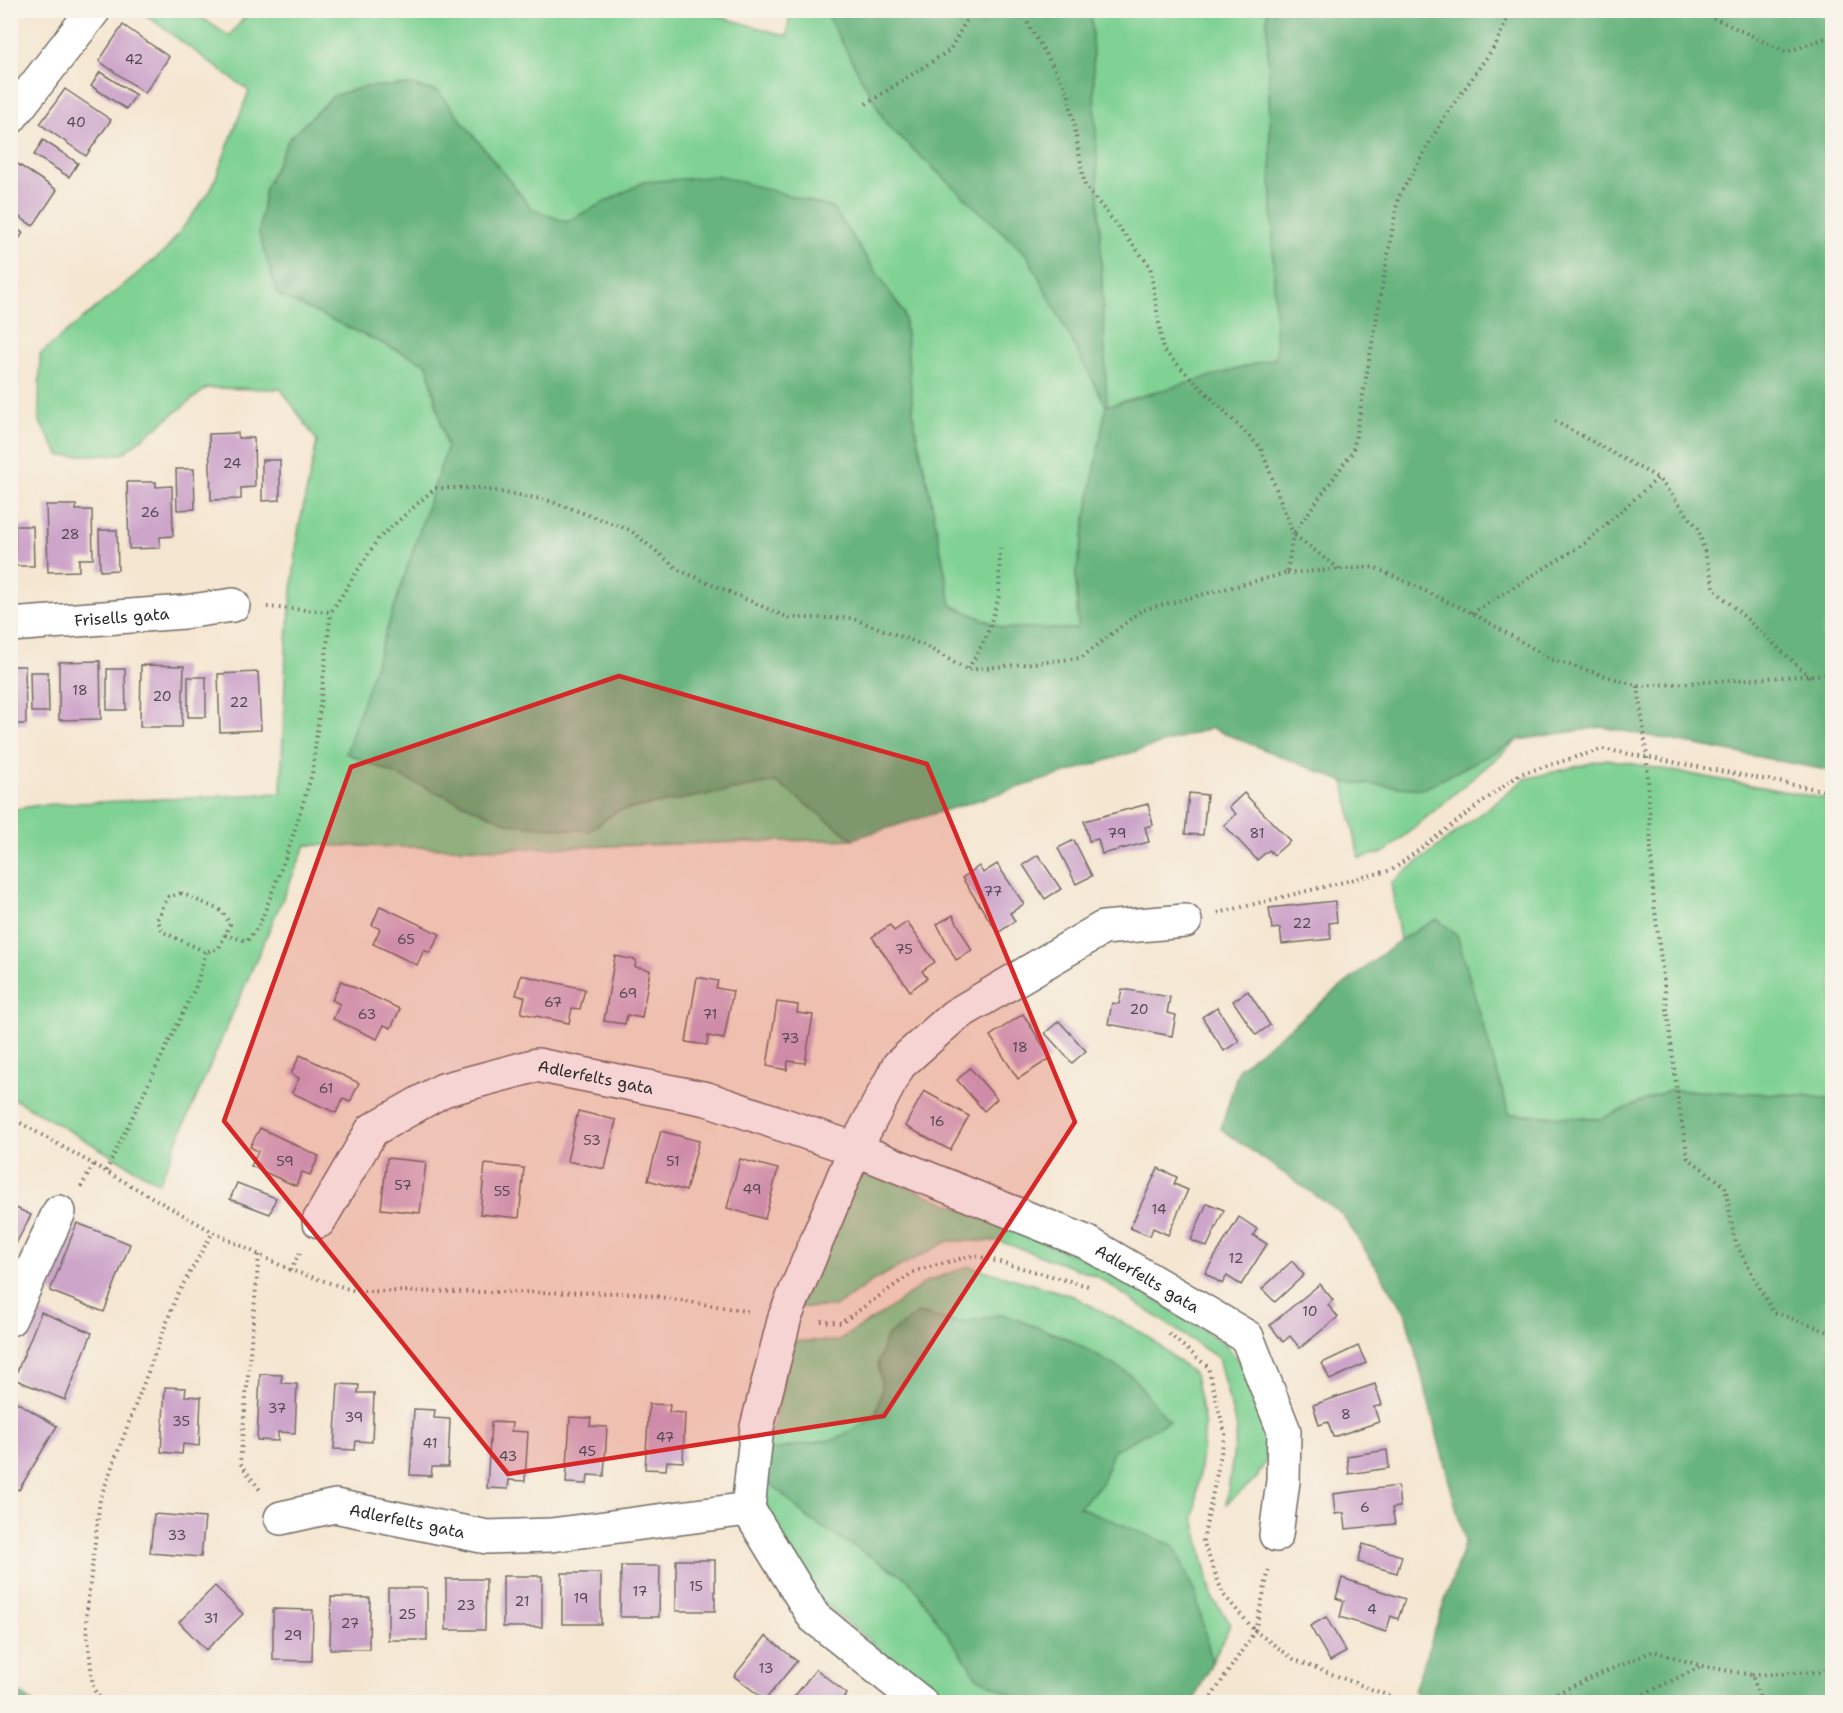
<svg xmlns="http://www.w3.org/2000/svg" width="1843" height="1713" viewBox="0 0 1843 1713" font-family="'Shantell Sans',sans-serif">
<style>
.green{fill:#80d294;stroke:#567e60;stroke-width:1.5}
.forest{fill:#68b47e;stroke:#4a7054;stroke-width:1.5}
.building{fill:#cda5ca}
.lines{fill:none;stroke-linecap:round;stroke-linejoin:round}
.minor-casing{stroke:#726c65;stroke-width:36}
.path{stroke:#726c65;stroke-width:4;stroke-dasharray:1.5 4.5;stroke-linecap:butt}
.minor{stroke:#fff;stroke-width:33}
.marked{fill:#d62828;fill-opacity:0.2;stroke:#d62828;stroke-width:4.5;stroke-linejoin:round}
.labels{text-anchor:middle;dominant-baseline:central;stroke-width:6;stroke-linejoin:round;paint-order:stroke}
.number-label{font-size:14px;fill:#544a53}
.street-label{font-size:16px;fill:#2b2b2b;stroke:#f7f3e8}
</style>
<rect width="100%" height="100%" fill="#f7f3e8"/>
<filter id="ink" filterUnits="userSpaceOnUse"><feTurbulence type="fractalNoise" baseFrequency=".0167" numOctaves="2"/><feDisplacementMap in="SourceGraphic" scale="12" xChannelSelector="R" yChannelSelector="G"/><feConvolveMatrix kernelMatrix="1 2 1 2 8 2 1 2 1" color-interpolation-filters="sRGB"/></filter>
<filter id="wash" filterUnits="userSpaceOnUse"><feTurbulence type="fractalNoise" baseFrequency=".008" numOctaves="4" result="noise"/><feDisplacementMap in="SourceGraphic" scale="24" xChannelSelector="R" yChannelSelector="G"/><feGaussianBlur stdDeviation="1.35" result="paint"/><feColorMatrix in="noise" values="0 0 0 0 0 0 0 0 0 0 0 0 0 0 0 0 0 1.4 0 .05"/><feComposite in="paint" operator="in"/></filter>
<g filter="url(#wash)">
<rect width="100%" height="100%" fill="#f5e6d1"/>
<!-- green -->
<g class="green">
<polygon points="697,10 787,36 790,11 825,11 887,125 1027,255 1106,404 1091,11 1267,11 1276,358 1106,406 1076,575 1078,629 1003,628 951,605 932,504 914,422 904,313 644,182 566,222 532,210 439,92 409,85 364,87 278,295 427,364 447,448 346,753 589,831 617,811 776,782 853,839 503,849 306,845 159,1183 11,1097 11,810 39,805 281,793 286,649 298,532 317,441 281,389 207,388 122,454 60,456 39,421 40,354 166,250 211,190 249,91 140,11 192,11 229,36 250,11"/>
<polygon points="1518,740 1385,852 1359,858 1344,782 1423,789"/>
<polygon points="1607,759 1832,800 1832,1100 1804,1095 1669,1090 1601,1119 1509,1114 1457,935 1437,919 1400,940 1391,883 1525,779"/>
<polygon points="871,1172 1106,1268 1227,1345 1251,1378 1267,1423 1267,1459 1256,1479 1226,1504 1237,1430 1218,1358 1096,1276 999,1241 948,1241 874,1280 835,1307 799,1307 855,1180"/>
<polygon points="969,1266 1073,1296 1146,1335 1195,1375 1205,1426 1194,1518 1213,1600 1231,1623 1212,1662 1196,1596 1112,1522 1079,1507 1101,1484 1113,1450 1169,1421 1068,1339 1002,1314 960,1323 918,1313 878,1362 883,1388 876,1417 836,1439 767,1451 792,1341 837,1341 885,1312 926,1282"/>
<polygon points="762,1475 809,1519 909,1580 978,1678 1026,1702 944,1702 822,1602 761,1503"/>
</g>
<!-- forest -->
<g class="forest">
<polygon points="825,11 1091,11 1107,406 1276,358 1267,11 1832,11 1832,771 1602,727 1518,740 1423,789 1344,782 1211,728 853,839 776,782 617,811 589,831 510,824 346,753 447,448 427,364 278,295 259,234 265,189 288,140 333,96 364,87 409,85 439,92 532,209 566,222 644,182 720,176 833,208 904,313 914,422 932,504 951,605 1003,628 1078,629 1076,575 1106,406 1027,255 887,125"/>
<polygon points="1437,919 1457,935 1509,1114 1601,1119 1669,1090 1804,1095 1832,1100 1832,1702 1430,1702 1414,1691 1465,1542 1405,1312 1342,1214 1221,1129 1239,1068 1400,940"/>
<polygon points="918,1313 960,1323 1002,1314 1068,1339 1131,1375 1169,1421 1114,1450 1101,1484 1079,1507 1175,1546 1196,1596 1212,1662 1193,1702 1026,1702 978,1678 909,1580 809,1519 762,1475 767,1451 836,1439 875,1417 882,1388 878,1362 886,1337"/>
<polygon points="11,1686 32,1702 11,1702"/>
</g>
<g id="blocks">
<!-- building -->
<g class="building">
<polygon points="123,25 169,57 145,93 99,61"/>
<polygon points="100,72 136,95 126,109 91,86"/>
<polygon points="65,89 111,120 86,156 40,124"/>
<polygon points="43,140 78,163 69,177 34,155"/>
<polygon points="10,159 57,190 33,226 10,211"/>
<polygon points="10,225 23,233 13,248 10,246"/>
<polygon points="238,433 238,438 254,438 255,487 241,488 241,499 211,500 209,434"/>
<polygon points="262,460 280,460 280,500 262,501"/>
<polygon points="176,469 194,469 195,509 177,510"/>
<polygon points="127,482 156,482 156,487 172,486 173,536 160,537 160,548 129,549"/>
<polygon points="46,505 76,505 76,510 92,510 93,559 79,559 79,571 48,572"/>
<polygon points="15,526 33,526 34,566 15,566"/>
<polygon points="99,530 117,530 118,570 100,571"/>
<polygon points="100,661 101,719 59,720 59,662"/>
<polygon points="141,665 184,666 182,727 140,727"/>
<polygon points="10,666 25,666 26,724 10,724"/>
<polygon points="107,669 125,669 126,710 107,710"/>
<polygon points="30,672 48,672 49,712 31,712"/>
<polygon points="258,672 261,730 220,732 218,674"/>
<rect x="188" y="677" width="18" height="40"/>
<polygon points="1189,793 1207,795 1203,835 1185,834"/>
<polygon points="1244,793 1290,841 1274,855 1269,850 1257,860 1224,825 1236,814 1229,807"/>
<polygon points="1148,804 1153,825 1145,827 1149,842 1102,854 1098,839 1089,841 1084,821"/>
<polygon points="1074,840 1092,876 1076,884 1058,848"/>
<polygon points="1038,855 1061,889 1045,899 1023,865"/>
<polygon points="997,864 1024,904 1010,913 1015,921 998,933 962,878 979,866 983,873"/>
<polygon points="1335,901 1337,922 1329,923 1331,939 1282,944 1280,928 1272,929 1269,908"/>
<polygon points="380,906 440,934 430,953 424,950 417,965 373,944 380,929 372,925"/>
<polygon points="953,915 972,951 956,960 937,924"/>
<polygon points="907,922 935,962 922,971 927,978 910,991 872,937 890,925 894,931"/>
<polygon points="615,956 636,960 635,967 650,970 642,1018 627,1015 625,1024 604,1021"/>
<polygon points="521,975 585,989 580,1009 572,1008 569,1023 521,1013 525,997 516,995"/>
<polygon points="697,977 718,981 716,988 733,991 724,1039 708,1036 707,1045 686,1042"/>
<polygon points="341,981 400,1009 391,1028 384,1025 377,1039 333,1019 340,1004 332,1000"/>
<polygon points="1122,989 1170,997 1167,1013 1176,1015 1172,1036 1108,1024 1112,1003 1119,1004"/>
<polygon points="1248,991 1270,1025 1256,1035 1233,1001"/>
<polygon points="777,1002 798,1005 797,1013 813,1015 805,1063 788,1061 787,1070 767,1066"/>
<polygon points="1217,1007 1239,1041 1224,1051 1202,1017"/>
<polygon points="1023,1014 1051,1058 1018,1079 990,1036"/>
<polygon points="1059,1021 1086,1051 1072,1063 1045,1033"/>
<polygon points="300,1055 359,1083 350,1102 343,1099 336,1113 292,1093 299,1078 291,1074"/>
<polygon points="970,1068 997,1099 984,1111 957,1080"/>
<polygon points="924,1091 969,1116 950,1150 905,1126"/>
<polygon points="578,1111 616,1120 605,1169 567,1161"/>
<polygon points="260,1128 319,1156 310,1175 302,1172 296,1186 251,1166 258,1151 250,1147"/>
<polygon points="661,1131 699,1141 686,1191 648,1180"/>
<polygon points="387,1158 426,1162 420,1213 381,1209"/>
<polygon points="740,1159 778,1169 765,1219 727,1208"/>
<polygon points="485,1164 524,1168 519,1218 480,1214"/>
<polygon points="1158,1168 1177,1177 1174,1184 1188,1190 1168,1235 1153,1228 1150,1236 1130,1228"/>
<polygon points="237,1183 276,1198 270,1214 230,1199"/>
<polygon points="1207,1203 1224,1210 1207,1247 1191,1240"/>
<polygon points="10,1205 31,1215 10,1255"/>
<polygon points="1239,1217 1257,1229 1253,1235 1267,1244 1241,1285 1227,1276 1222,1284 1205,1273"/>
<polygon points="77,1223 130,1244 104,1312 50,1291"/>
<polygon points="1292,1261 1304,1275 1275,1302 1262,1289"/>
<polygon points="1320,1284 1333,1300 1328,1305 1338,1317 1300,1348 1290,1336 1283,1342 1270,1325"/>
<polygon points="41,1312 92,1333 65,1400 14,1379"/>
<polygon points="1358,1346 1366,1363 1330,1380 1322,1363"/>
<polygon points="260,1374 282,1375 281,1383 297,1384 295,1433 278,1432 278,1441 257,1440"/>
<polygon points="338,1384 359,1385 358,1393 374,1393 372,1442 356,1441 355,1450 334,1449"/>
<polygon points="1375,1384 1382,1405 1374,1407 1379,1422 1333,1437 1328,1422 1319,1425 1313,1405"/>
<polygon points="165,1387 186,1388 185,1396 201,1397 199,1446 183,1444 182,1454 161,1452"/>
<polygon points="10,1398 57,1426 19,1490 10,1485"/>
<polygon points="649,1404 670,1405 669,1412 685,1413 683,1462 667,1461 666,1470 645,1469"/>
<polygon points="414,1409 435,1410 434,1418 450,1419 448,1467 432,1467 431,1476 410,1475"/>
<polygon points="570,1417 591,1418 590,1426 607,1427 604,1476 588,1475 587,1484 566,1483"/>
<polygon points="491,1422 512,1423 511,1431 528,1432 525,1481 509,1480 508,1489 487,1488"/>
<polygon points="1387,1450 1389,1468 1349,1474 1347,1456"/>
<polygon points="1398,1486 1400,1507 1392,1508 1395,1524 1346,1529 1344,1513 1335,1514 1333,1494"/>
<polygon points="154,1514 205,1518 201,1557 150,1553"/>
<polygon points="1363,1544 1402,1556 1397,1573 1358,1562"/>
<rect x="676" y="1560" width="39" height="51"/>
<polygon points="621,1566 660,1566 659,1617 620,1617"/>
<rect x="562" y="1573" width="39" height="51"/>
<rect x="503" y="1576" width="39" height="51"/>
<polygon points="1342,1578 1405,1599 1398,1619 1391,1616 1386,1632 1340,1617 1344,1601 1336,1598"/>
<polygon points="446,1579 486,1579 485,1630 446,1630"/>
<polygon points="215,1586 243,1614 206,1650 179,1622"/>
<rect x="388" y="1588" width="39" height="52"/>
<polygon points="331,1597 370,1598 369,1649 330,1649"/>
<polygon points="273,1609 313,1610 312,1661 273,1660"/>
<polygon points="1326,1617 1346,1652 1330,1661 1310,1626"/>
<polygon points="766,1636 797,1661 765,1700 734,1676"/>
<polygon points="816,1669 847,1694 840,1702 790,1702"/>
</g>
</g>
</g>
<g filter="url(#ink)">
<use href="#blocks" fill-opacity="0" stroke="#726c65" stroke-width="1.5"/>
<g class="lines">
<!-- minor casing -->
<g class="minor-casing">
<g id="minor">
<polyline points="10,118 94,10"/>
<path id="s1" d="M10 625 184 612 233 605"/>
<path id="s2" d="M319 1221 372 1130 443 1090 537 1065 707 1099 855 1149 1086 1242 1247 1337 1284 1431 1283 1481 1276 1535"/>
<polyline points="10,1319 59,1212"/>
<path id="s3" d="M281 1518 335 1506 487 1537 551 1535 748 1509"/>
<polyline points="920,1702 814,1617 748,1509 757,1427 785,1317 855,1149 899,1065 954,1016 1103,928 1185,921"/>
</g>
</g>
<!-- path -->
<g class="path">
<polyline points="1697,10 1786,52 1832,36"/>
<polyline points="866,104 950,50 972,10"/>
<polyline points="1555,421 1658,478"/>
<polyline points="1339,569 1293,534 1353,451 1398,198 1442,121 1496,44 1511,10"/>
<polyline points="1287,573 1374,567 1472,613 1553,660 1638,686 1832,674"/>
<polyline points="267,607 331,612 378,539 435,488 478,488 547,500 630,530 679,570 789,618 851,618 924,645 967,670 1081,658 1142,610 1287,573 1293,534 1261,448 1163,350 1150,266 1085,186 1068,92 1020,10"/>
<polyline points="1472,613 1585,543 1658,478 1698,528 1715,590 1810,677"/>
<polyline points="968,669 986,638 999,596 1000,545"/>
<polyline points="1638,686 1647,757 1653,894 1678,1100 1688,1158 1725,1186 1735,1242 1773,1312 1832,1333"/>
<polygon points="181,893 222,911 230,924 219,948 206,952 163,932 157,919 168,897"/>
<polyline points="1218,913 1392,870 1520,774 1603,749 1832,792"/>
<polyline points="225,935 247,941 260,924 289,848 312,774 331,612"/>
<polyline points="10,1117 213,1232 290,1270 355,1291 636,1293 751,1312"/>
<polyline points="106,1171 196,986 206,952"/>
<polyline points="81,1187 94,1164"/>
<polyline points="259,1255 240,1463 260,1490"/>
<polyline points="290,1270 302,1250"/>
<polyline points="821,1321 841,1323 915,1271 974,1255 1088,1286"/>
<polyline points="1169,1334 1208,1367 1225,1434 1203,1541 1223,1594 1255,1631 1269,1569"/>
<polyline points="1752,1675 1818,1672 1832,1669"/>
<polyline points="1557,1693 1598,1702"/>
<polyline points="102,1702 93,1688 86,1617 100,1499 177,1295 213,1232"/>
<polyline points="1208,1702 1255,1631 1295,1660 1405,1702"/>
<polyline points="1549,1702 1557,1693 1653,1651 1702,1666 1752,1675 1761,1702"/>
<polyline points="1628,1702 1702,1666"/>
</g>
<!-- minor -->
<use href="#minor" class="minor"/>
</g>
</g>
<!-- marked area -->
<path class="marked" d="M619 676 927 764 1075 1122 884 1416 508 1474 224 1121 351 767Z"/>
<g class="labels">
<!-- number labels -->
<g class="number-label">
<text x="134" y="59">42</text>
<text x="76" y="122">40</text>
<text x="232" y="463">24</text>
<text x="150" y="512">26</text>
<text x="70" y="534">28</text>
<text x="80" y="690">18</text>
<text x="162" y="696">20</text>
<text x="239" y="702">22</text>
<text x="1117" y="833">79</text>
<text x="1257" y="833">81</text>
<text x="993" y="891">77</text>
<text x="1302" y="923">22</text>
<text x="406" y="939">65</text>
<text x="904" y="949">75</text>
<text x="628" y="993">69</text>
<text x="553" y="1002">67</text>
<text x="1139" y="1009">20</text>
<text x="367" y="1014">63</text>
<text x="710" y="1014">71</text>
<text x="790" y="1038">73</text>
<text x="1020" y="1047">18</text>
<text x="326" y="1088">61</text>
<text x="937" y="1121">16</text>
<text x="592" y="1140">53</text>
<text x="285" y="1161">59</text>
<text x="673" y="1161">51</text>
<text x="403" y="1185">57</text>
<text x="752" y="1189">49</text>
<text x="502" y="1191">55</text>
<text x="1159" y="1209">14</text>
<text x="1236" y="1258">12</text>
<text x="1310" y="1311">10</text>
<text x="277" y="1408">37</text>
<text x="1346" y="1414">8</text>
<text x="354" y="1417">39</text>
<text x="181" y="1421">35</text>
<text x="665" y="1437">47</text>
<text x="430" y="1443">41</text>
<text x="587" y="1451">45</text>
<text x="508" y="1456">43</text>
<text x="1365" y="1507">6</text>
<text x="177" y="1535">33</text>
<text x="696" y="1586">15</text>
<text x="640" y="1591">17</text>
<text x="581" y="1598">19</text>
<text x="522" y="1601">21</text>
<text x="466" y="1605">23</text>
<text x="1372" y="1609">4</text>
<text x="407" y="1614">25</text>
<text x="211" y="1618">31</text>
<text x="350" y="1623">27</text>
<text x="293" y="1635">29</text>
<text x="766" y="1668">13</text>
</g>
<!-- street labels -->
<g class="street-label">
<text stroke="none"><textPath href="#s1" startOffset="112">Frisells gata</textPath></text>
<text stroke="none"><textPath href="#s2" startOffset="344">Adlerfelts gata</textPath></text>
<text stroke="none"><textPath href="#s2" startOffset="934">Adlerfelts gata</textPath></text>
<text stroke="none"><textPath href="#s3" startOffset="129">Adlerfelts gata</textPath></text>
</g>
</g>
<!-- margin -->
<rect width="1843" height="1713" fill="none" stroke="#f7f3e8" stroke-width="36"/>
</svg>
